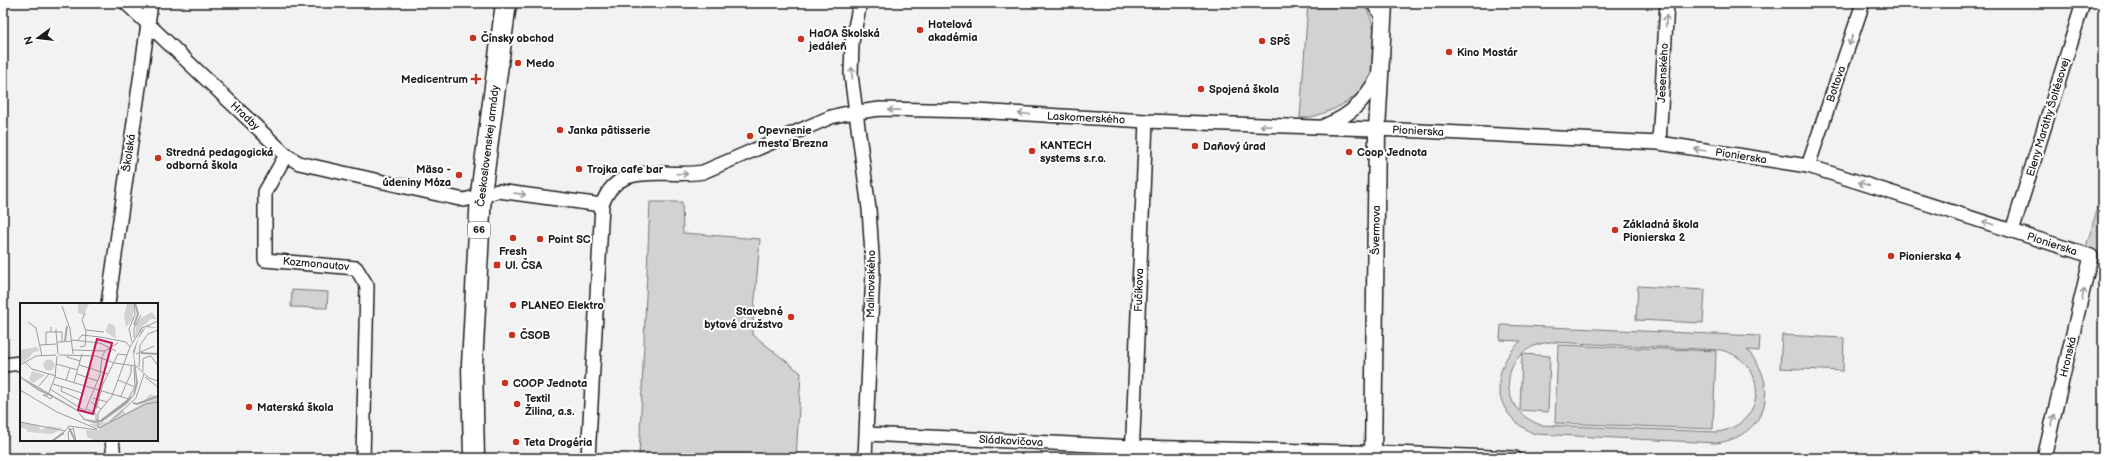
<svg xmlns="http://www.w3.org/2000/svg" width="2106" height="461" viewBox="0 0 2106 461" font-family="'Balsamiq Sans',sans-serif">
<style>
.green{fill:#d2d2d2;stroke:#777;fill-rule:evenodd}
.lines{fill:none;stroke-linecap:round;stroke-linejoin:round}
.minor-casing{stroke:#1c1c1c;stroke-width:16}
.tertiary-casing{stroke:#1c1c1c;stroke-width:19}
.primary-casing{stroke:#1c1c1c;stroke-width:23}
.minor{stroke:#fff;stroke-width:13}
.tertiary{stroke:#fff;stroke-width:16}
.primary{stroke:#fff;stroke-width:20}
.oneway{stroke:#999}
.poi-dot{fill:#c8321e;stroke:#fff;stroke-width:1.5}
.labels{text-anchor:middle;dominant-baseline:central;stroke-width:4;stroke-linejoin:round;paint-order:stroke}
.shield{fill:#fff;stroke:#606060;stroke-width:1}
.shield-label{font-size:10px;font-weight:bold;fill:#1c1c1c}
.poi-label{font-size:11px;font-weight:bold;fill:#1c1c1c;stroke:#fff;text-anchor:start}
.street-label{font-size:11px;fill:#1c1c1c;stroke:#fff}
.inset-river{fill:none;stroke:#a8a8a8;stroke-width:2}
.inset-road{fill:none;stroke:#9c9c9c;stroke-width:1}
.view{fill:#c2185b;fill-opacity:0.15;stroke:#c2185b;stroke-width:2}
.inset-edge{fill:none;stroke:#1c1c1c;stroke-width:2}
</style>
<rect width="100%" height="100%" fill="#f2f2f2"/>
<filter id="ink" filterUnits="userSpaceOnUse"><feTurbulence type="fractalNoise" baseFrequency=".025" numOctaves="2"/><feDisplacementMap in="SourceGraphic" scale="8" xChannelSelector="R" yChannelSelector="G"/><feConvolveMatrix kernelMatrix="1 2 1 2 8 2 1 2 1" color-interpolation-filters="sRGB"/></filter>
<g filter="url(#ink)">
<!-- green -->
<g class="green">
<path d="M1308 3H1362C1369 11 1372 21 1374 31 1382 69 1365 97 1329 111 1318 115 1312 118 1300 118Z"/>
<polygon points="2103,190 2103,257 2085,250"/>
<polygon points="650,202 682,202 683,233 760,239 752,334 801,373 796,458 639,458"/>
<polygon points="1638,286 1705,290 1703,323 1636,320"/>
<polygon points="292,290 328,292 327,308 291,307"/>
<path d="M1501 325 1760 336 1759 351 1747 350C1781 385 1767 436 1717 443L1535 434C1493 416 1487 371 1521 341L1500 340ZM1551 342 1721 350C1770 362 1767 424 1718 432L1541 425C1493 409 1500 346 1551 342Z"/>
<polygon points="1782,335 1844,338 1843,371 1780,368"/>
<polygon points="1558,345 1716,351 1713,429 1555,423"/>
<polygon points="1522,354 1550,356 1548,412 1520,410"/>
</g>
<g class="lines">
<!-- minor casing -->
<g class="minor-casing">
<g id="minor">
<polyline points="126,3 286,155 299,163 464,200 498,191 602,205"/>
<polyline points="860,3 852,42 851,75 869,209 873,270 865,458"/>
<polyline points="1373,3 1383,18"/>
<path d="M1326 125C1355 114 1364 99 1380 74"/>
<polyline points="1659,143 1667,3"/>
<polyline points="286,155 265,192 265,260 356,268 367,286 363,458"/>
<polyline points="1808,166 1863,3"/>
<polyline points="2012,231 2083,3"/>
<polyline points="108,304 151,3"/>
<polyline points="3,365 21,363"/>
<polyline points="867,434 1133,447 1394,453 1515,458"/>
<polyline points="112,440 114,458"/>
<path d="M588 458 602 205C618 158 667 179 703 172L831 117 843 114 880 109 976 111 1146 121 1401 130 1659 143 1808 166 2091 256 2044 458"/>
<polyline points="1132,458 1146,121"/>
</g>
</g>
<!-- tertiary casing -->
<g class="tertiary-casing">
<polyline id="tertiary" points="1373,458 1377,130 1384,3"/>
</g>
<!-- primary casing -->
<g class="primary-casing">
<polyline id="primary" points="474,458 472,365 481,194 506,3"/>
</g>
<!-- minor -->
<use href="#minor" class="minor"/>
<!-- tertiary -->
<use href="#tertiary" class="tertiary"/>
<!-- primary -->
<use href="#primary" class="primary"/>
</g>
<!-- one-way arrows -->
<defs><path id="oneway-shaft" d="M-6 0H5M1.5-3L5.5 0L1.5 3" fill="none" stroke-width="1.6" stroke-linecap="round" stroke-linejoin="round"/></defs>
<g class="oneway">
<use href="#oneway-shaft" transform="translate(1666 21) rotate(-87)"/>
<use href="#oneway-shaft" transform="translate(1851 40) rotate(109)"/>
<use href="#oneway-shaft" transform="translate(852 73) rotate(-93)"/>
<use href="#oneway-shaft" transform="translate(894 110) rotate(-179)"/>
<use href="#oneway-shaft" transform="translate(1024 114) rotate(-177)"/>
<use href="#oneway-shaft" transform="translate(1266 126) rotate(-178)"/>
<use href="#oneway-shaft" transform="translate(1700 150) rotate(-171)"/>
<use href="#oneway-shaft" transform="translate(682 174) rotate(2)"/>
<use href="#oneway-shaft" transform="translate(1864 184) rotate(-162)"/>
<use href="#oneway-shaft" transform="translate(520 194) rotate(8)"/>
<use href="#oneway-shaft" transform="translate(1988 223) rotate(-162)"/>
<use href="#oneway-shaft" transform="translate(2083 294) rotate(-77)"/>
<use href="#oneway-shaft" transform="translate(2053 420) rotate(-77)"/>
</g>
</g>
<!-- markers -->
<g class="poi-dot">
<circle cx="920" cy="30" r="4"/>
<circle cx="473" cy="38" r="4"/>
<circle cx="801" cy="39" r="4"/>
<circle cx="1262" cy="41" r="4"/>
<circle cx="1449" cy="52" r="4"/>
<circle cx="518" cy="63" r="4"/>
<path d="M474 73h4v4h4v4h-4v4h-4v-4h-4v-4h4z"/>
<circle cx="1201" cy="89" r="4"/>
<circle cx="560" cy="130" r="4"/>
<circle cx="750" cy="136" r="4"/>
<circle cx="1195" cy="146" r="4"/>
<circle cx="1032" cy="151" r="4"/>
<circle cx="1349" cy="152" r="4"/>
<circle cx="158" cy="158" r="4"/>
<circle cx="579" cy="169" r="4"/>
<circle cx="459" cy="175" r="4"/>
<circle cx="1615" cy="230" r="4"/>
<circle cx="513" cy="238" r="4"/>
<circle cx="540" cy="239" r="4"/>
<circle cx="1891" cy="256" r="4"/>
<rect x="493" y="261" width="8" height="8" rx="2"/>
<circle cx="513" cy="305" r="4"/>
<circle cx="791" cy="317" r="4"/>
<circle cx="512" cy="335" r="4"/>
<circle cx="505" cy="383" r="4"/>
<circle cx="517" cy="404" r="4"/>
<circle cx="249" cy="407" r="4"/>
<circle cx="516" cy="442" r="4"/>
</g>
<g class="labels">
<!-- shield labels -->
<rect class="shield" x="468" y="222" width="22" height="16" rx="3"/>
<g class="shield-label">
<text x="479" y="230">66</text>
</g>
<!-- poi labels -->
<g class="poi-label">
<text x="928" y="24">Hotelová<tspan x="928" dy="13">akadémia</tspan></text>
<text x="809" y="33">HaOA Školská<tspan x="809" dy="13">jedáleň</tspan></text>
<text x="481" y="38">Čínsky obchod</text>
<text x="1270" y="41">SPŠ</text>
<text x="1457" y="52">Kino Mostár</text>
<text x="526" y="63">Medo</text>
<text x="468" y="79" text-anchor="end">Medicentrum</text>
<text x="1209" y="89">Spojená škola</text>
<text x="568" y="130">Janka pâtisserie</text>
<text x="758" y="130">Opevnenie<tspan x="758" dy="13">mesta Brezna</tspan></text>
<text x="1040" y="145">KANTECH<tspan x="1040" dy="13">systems s.r.o.</tspan></text>
<text x="1203" y="146">Daňový úrad</text>
<text x="166" y="152">Stredná pedagogická<tspan x="166" dy="13">odborná škola</tspan></text>
<text x="1357" y="152">Coop Jednota</text>
<text x="451" y="169" text-anchor="end">Mäso -<tspan x="451" dy="13">údeniny Móza</tspan></text>
<text x="587" y="169">Trojka cafe bar</text>
<text x="1623" y="224">Základná škola<tspan x="1623" dy="13">Pionierska 2</tspan></text>
<text x="548" y="239">Point SC</text>
<text x="513" y="251" text-anchor="middle">Fresh</text>
<text x="1899" y="256">Pionierska 4</text>
<text x="505" y="265">Ul. ČSA</text>
<text x="521" y="305">PLANEO Elektro</text>
<text x="783" y="311" text-anchor="end">Stavebné<tspan x="783" dy="13">bytové družstvo</tspan></text>
<text x="520" y="335">ČSOB</text>
<text x="513" y="383">COOP Jednota</text>
<text x="525" y="398">Textil<tspan x="525" dy="13">Žilina, a.s.</tspan></text>
<text x="257" y="407">Materská škola</text>
<text x="524" y="442">Teta Drogéria</text>
</g>
<!-- street labels -->
<g class="street-label">
<text transform="translate(1663 73) rotate(-87)">Jesenského</text>
<text transform="translate(1836 84) rotate(-71)">Bottova</text>
<text transform="translate(245 116) rotate(44)">Hradby</text>
<text transform="translate(2048 117) rotate(-73)">Eleny Maróthy Šoltésovej</text>
<text transform="translate(1086 118) rotate(3)">Laskomerského</text>
<text transform="translate(1418 131) rotate(3)">Pionierska</text>
<text transform="translate(488 146) rotate(-83)">Československej armády</text>
<text transform="translate(129 153) rotate(-82)">Školská</text>
<text transform="translate(1741 156) rotate(9)">Pionierska</text>
<text transform="translate(1376 230) rotate(-89)">Švermova</text>
<text transform="translate(2052 244) rotate(18)">Pionierska</text>
<text transform="translate(316 264) rotate(5)">Kozmonautov</text>
<text transform="translate(871 284) rotate(-89)">Malinovského</text>
<text transform="translate(1139 290) rotate(-88)">Fučíkova</text>
<text transform="translate(2068 357) rotate(-77)">Hronská</text>
<text transform="translate(1011 441) rotate(3)">Sládkovičova</text>
</g>
</g>
<!-- overview -->
<g transform="translate(20 303)">
<rect width="138" height="138" fill="#f2f2f2"/>
<path d="M58 0H72L68 2 64 12 58 10ZM107 0H114L113 16 106 24 104 12ZM132 9 137 16H131L123 23 115 35 116 21 121 15ZM89 20 95 23 96 36 85 28ZM16 44 20 47 12 50 11 53 0 61V47ZM23.5 62a5.5 5.5 0 1 1 11 0a5.5 5.5 0 1 1-11 0ZM12 68 25 72 13 80 9 76ZM130 91 138 94V138H76L67 134 66 127 76 128 80 126 69 121 87 119 102 106 106 110 120 102ZM0 119 18 122 21 127 28 123 43 125 32 131 7 129V126L1 125Z" fill="#d2d2d2"/>
<path d="M128 23 138 25 126 24 118 36 114 52 118 80 115 91 107 101 82 119 74 120 64 117 57 108 13 83 0 73 56 106 65 116 79 118 113 92 116 80 113 48 121 28Z" fill="#a8a8a8"/>
<path class="inset-river" d="M114 22 118 11 115 0M45 38 47 23M121 50 138 51M113 100 117 101 138 93M49 125 55 137M32 138 44 130"/>
<path class="inset-road" d="M42 3 50 26 53 51M8 19 16 25 22 53M31 24V29H36V26M66 27 84 29M114 35V25L121 12M52 37 80 40 96 48M58 37 62 32 80 34 106 39 110 44M37 39 36 29H42V39L52 38M112 39 109 26 115 12 114 0M20 42 37 41M26 42V29H31M60 44 65 43 66 28 62 17 65 10M53 47 85 48M38 51 37 39H42M116 51 134 43M39 52 76 53 94 60 116 63 129 75 138 78M48 52 47 54 60 58M5 59 12 66 36 73M36 61 58 67M0 62 16 53 36 52M59 62 88 71M119 64 120 42 128 31 138 27M123 68V56L127 54 131 53 138 63M57 71 78 78M0 74 18 87 32 93 31 96 23 92H28M35 74 109 96M125 74 138 84M46 77 50 65M98 77 115 84M54 79 62 51M33 81 62 90M19 83 29 71M42 84 41 88 60 97M30 86 65 108 80 72 82 54 85 48 98 40M0 87 37 109 77 126M28 92 35 74 37 53M101 93 111 70V63M73 95 87 99M71 99 81 106M58 104 70 65M67 106 76 111V117L80 118 107 98 115 84 114 64M76 106 83 81 98 51 107 52M91 118 116 95 124 71M0 119 45 128 49 123 77 127M53 125 56 138M78 125V110L92 93 110 44 122 25 138 18M79 125 126 101 138 99M33 137 45 128M49 138 48 129 53 125"/>
<path class="view" d="M77 36 92 40 73 111 58 107Z"/>
<rect width="138" height="138" class="inset-edge"/>
</g>
<!-- margin -->
<rect width="2106" height="461" fill="none" stroke="#fff" stroke-width="16"/>
<rect x="8" y="8" width="2090" height="445" fill="none" stroke="#1c1c1c" stroke-width="1.5" filter="url(#ink)"/>
<!-- north arrow -->
<g transform="translate(38 38) rotate(255)" stroke="#ffffff" stroke-width="3" paint-order="stroke">
<path d="M0-3L7 15L0 10L-7 15Z" fill="#1c1c1c"/>
<text y="-6" font-size="11" font-weight="bold" text-anchor="middle" fill="#1c1c1c">N</text>
</g>
</svg>
